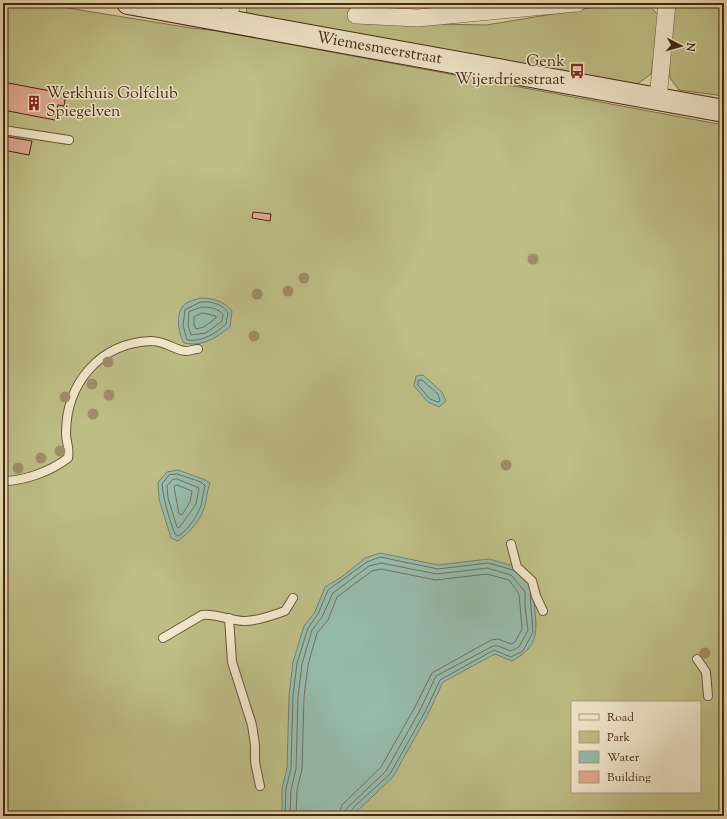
<svg xmlns="http://www.w3.org/2000/svg" width="727" height="819" viewBox="0 0 727 819" font-family="'Sorts Mill Goudy',serif">
<style>
.green{fill:#bebe86;stroke:#80724b;fill-rule:evenodd}
.water{fill:#97bcac;stroke:#75806e}
.lines{fill:none;stroke-linecap:round;stroke-linejoin:round}
.shore{stroke:#6d725e;stroke-width:1}
.building{fill:#e3a992;stroke:#432710}
.service-casing{stroke:#6c5438;stroke-width:10}
.minor-casing{stroke:#6c5438;stroke-width:18}
.secondary-casing{stroke:#432710;stroke-width:24}
.service{stroke:#f1e8cc;stroke-width:8}
.minor{stroke:#f1e8cc;stroke-width:17}
.secondary{stroke:#f1e8cc;stroke-width:22}
.tree{fill:#9f8d69}
.labels{text-anchor:middle;dominant-baseline:central;stroke-width:3;stroke-linejoin:round;paint-order:stroke}
.street-label{font-size:16px;fill:#432710;stroke:#f1e8cc}
.poi-label{font-size:16px;fill:#432710;stroke:#f1e8cc;text-anchor:end}
</style>
<rect width="100%" height="100%" fill="#e9dcb1"/>
<filter id="stains"><feTurbulence type="fractalNoise" baseFrequency=".005" numOctaves="4"/><feColorMatrix values="0 0 0 0 .2 0 0 0 0 .09 0 0 0 0 .02 0 0 0 .5 -.17"/></filter>
<radialGradient id="worn" r=".72"><stop offset=".6" stop-color="#630" stop-opacity="0"/><stop offset="1" stop-color="#630" stop-opacity=".3"/></radialGradient>
<!-- green -->
<g class="green">
<path d="M3 3H37L191 28 218 31 724 125V816H3ZM572 702H700V792H572Z"/>
<polygon points="246,3 369,3 364,10 387,23 486,25 620,3 647,3 660,17 651,74 636,85 247,15"/>
<polygon points="679,3 724,3 724,96 679,90 670,78 669,59 673,11"/>
</g>
<!-- water -->
<g class="water">
<path d="M200 298C213 298 224 301 232 311L230 327C216 338 202 347 184 343 179 335 175 315 183 306 187 301 195 300 200 298Z"/>
<polygon points="423,375 442,392 446,401 439,407 428,402 414,386 416,376"/>
<path d="M178 470 203 479 210 483C207 491 207 498 205 505 202 519 189 533 178 541L171 538 159 499 158 482 167 472Z"/>
<path d="M380 553 438 565 489 559 517 567 534 590C533 623 547 642 512 661L495 654 443 682 428 714 393 777 352 816H282V788L287 768 289 696 293 662 304 626 315 612 325 587 343 576 365 558Z"/>
</g>
<g class="lines">
<!-- shore -->
<g class="shore">
<path d="M201 302C211 301 223 304 228 313L226 324C215 334 202 342 187 340L183 325 185 310Z"/>
<path d="M202 307C209 307 219 308 223 315L222 321 206 333 191 335 188 325 189 312Z"/>
<polygon points="203,313 216,316 216,318 204,327 196,329 194,325 194,317"/>
<polygon points="419,380 422,380 438,394 440,401 438,402 430,399 418,385"/>
<path d="M177 474 201 482 205 486C203 492 203 499 201 505 198 516 187 531 178 536L175 534C169 518 164 502 162 484L169 475Z"/>
<polygon points="177,479 199,488 196,504 179,528 177,527 168,498 167,486 172,480"/>
<polygon points="177,485 192,491 190,502 182,515 179,514 174,487"/>
<polyline points="285,816 286,789 291,768 293,696 297,663 308,628 318,614 328,590 367,562 380,557 438,569 488,563 513,570"/>
<polyline points="290,816 291,790 296,769 298,697 302,664 312,630 322,617 333,593 369,566 381,563 437,574 487,568 511,575 525,592 525,606 528,630 519,647 511,651 498,646 493,646 436,676 420,710 386,771 347,808 344,816"/>
<polyline points="296,816 297,790 302,769 304,697 308,665 317,633 328,620 337,597 372,571 381,569 436,580 487,574 509,580 519,594 522,629 515,642 511,644 498,639 491,640 432,673 415,707 381,767 342,805 338,816"/>
<polyline points="349,816 350,812 355,806 390,774 425,712 440,680 494,650 511,657 523,651 533,632 530,594"/>
</g>
</g>
<!-- building -->
<g class="building">
<polygon points="3,82 66,94 64,106 58,105 55,120 3,110"/>
<polygon points="3,136 32,141 29,155 3,150"/>
<polygon points="253,212 271,214 270,221 252,218"/>
</g>
<g class="lines">
<!-- service casing -->
<g class="service-casing">
<g id="service">
<polyline points="3,130 69,140"/>
<path d="M3 481C25 481 51 471 68 458 70 447 66 443 66 434 66 384 99 343 151 341 166 341 176 351 186 351 190 351 194 349 198 349"/>
<polyline points="511,544 517,567 532,581 536,596 543,611"/>
<polyline points="229,618 232,662 252,725 255,745 255,762 260,786"/>
<path d="M163 638 202 615C215 613 231 621 245 621 258 621 273 615 285 611L293 598"/>
<polyline points="697,659 706,672 708,696"/>
</g>
</g>
<!-- minor casing -->
<g class="minor-casing">
<g id="minor">
<polyline points="356,15 418,18 577,3"/>
<polyline points="229,22 231,3"/>
<polyline points="658,99 667,3"/>
</g>
</g>
<!-- secondary casing -->
<g class="secondary-casing">
<polyline id="secondary" points="128,3 724,111"/>
</g>
<!-- service -->
<use href="#service" class="service"/>
<!-- minor -->
<use href="#minor" class="minor"/>
<!-- secondary -->
<use href="#secondary" class="secondary"/>
</g>
<!-- trees -->
<g class="tree">
<circle cx="533" cy="259" r="5.5"/>
<circle cx="304" cy="278" r="5.5"/>
<circle cx="288" cy="291" r="5.5"/>
<circle cx="257" cy="294" r="5.5"/>
<circle cx="254" cy="336" r="5.5"/>
<circle cx="108" cy="362" r="5.5"/>
<circle cx="92" cy="384" r="5.5"/>
<circle cx="109" cy="395" r="5.5"/>
<circle cx="65" cy="397" r="5.5"/>
<circle cx="93" cy="414" r="5.5"/>
<circle cx="60" cy="451" r="5.5"/>
<circle cx="41" cy="458" r="5.5"/>
<circle cx="506" cy="465" r="5.5"/>
<circle cx="18" cy="468" r="5.5"/>
<circle cx="705" cy="653" r="5.5"/>
</g>
<!-- icons -->
<defs>
<g id="bus-bare" transform="scale(1.2)"><path d="M-5-6H5V4H4V6H2V4H-2V6H-4V4H-5ZM-3.5-4V0h7V-4ZM-3.5 1.2v1.5H-2V1.2ZM2 1.2v1.5H3.5V1.2Z" fill="#8f2418" stroke="#f1e8cc" stroke-width="2.5" paint-order="stroke"/></g>
<g id="building-bare" transform="scale(1.2)"><path d="M-4-6H4V6H1V3H-1V6H-4ZM-2.5-4.3h1.7v1.8h-1.7ZM.8-4.3h1.7v1.8H.8ZM-2.5-1h1.7V.8h-1.7ZM.8-1h1.7V.8H.8Z" fill="#8f2418" stroke="#f1e8cc" stroke-width="2.5" paint-order="stroke"/></g>
</defs>
<g fill-rule="evenodd">
<use href="#bus-bare" x="577" y="71"/>
<use href="#building-bare" x="34" y="103"/>
</g>
<g class="labels">
<!-- street labels -->
<g class="street-label">
<text transform="translate(379 49) rotate(10)">Wiemesmeerstraat</text>
</g>
<!-- poi labels -->
<g class="poi-label">
<text x="565" y="62">Genk<tspan x="565" dy="18">Wijerdriesstraat</tspan></text>
<text x="46" y="94" text-anchor="start">Werkhuis Golfclub<tspan x="46" dy="18">Spiegelven</tspan></text>
</g>
</g>
<!-- margin -->
<rect width="727" height="819" fill="none" stroke="#e9dcb1" stroke-width="16"/>
<rect x="4" y="4" width="719" height="811" fill="none" stroke="#432710" stroke-width="2"/>
<rect x="8" y="8" width="711" height="803" fill="none" stroke="#432710"/>
<!-- legend -->
<rect x="571" y="701" width="130" height="92" fill="#f1e8cc" stroke="#ab9b81"/>
<rect x="579" y="714" width="20" height="6" fill="#f1e8cc" stroke="#ab9b81"/>
<text x="607" y="721" font-size="12" fill="#432710">Road</text>
<rect x="579" y="731" width="20" height="12" fill="#bebe86" stroke="#ab9b81"/>
<text x="607" y="741" font-size="12" fill="#432710">Park</text>
<rect x="579" y="751" width="20" height="12" fill="#97bcac" stroke="#ab9b81"/>
<text x="607" y="761" font-size="12" fill="#432710">Water</text>
<rect x="579" y="771" width="20" height="12" fill="#e3a992" stroke="#ab9b81"/>
<text x="607" y="781" font-size="12" fill="#432710">Building</text>
<!-- north arrow -->
<g transform="translate(681 46) rotate(96)" stroke="#f1e8cc" stroke-width="3" paint-order="stroke">
<path d="M0-3L7 15L0 10L-7 15Z" fill="#432710"/>
<text y="-6" font-size="11" font-weight="bold" text-anchor="middle" fill="#432710">N</text>
</g>
<rect width="100%" height="100%" filter="url(#stains)"/>
<rect width="100%" height="100%" fill="url(#worn)"/>
</svg>
